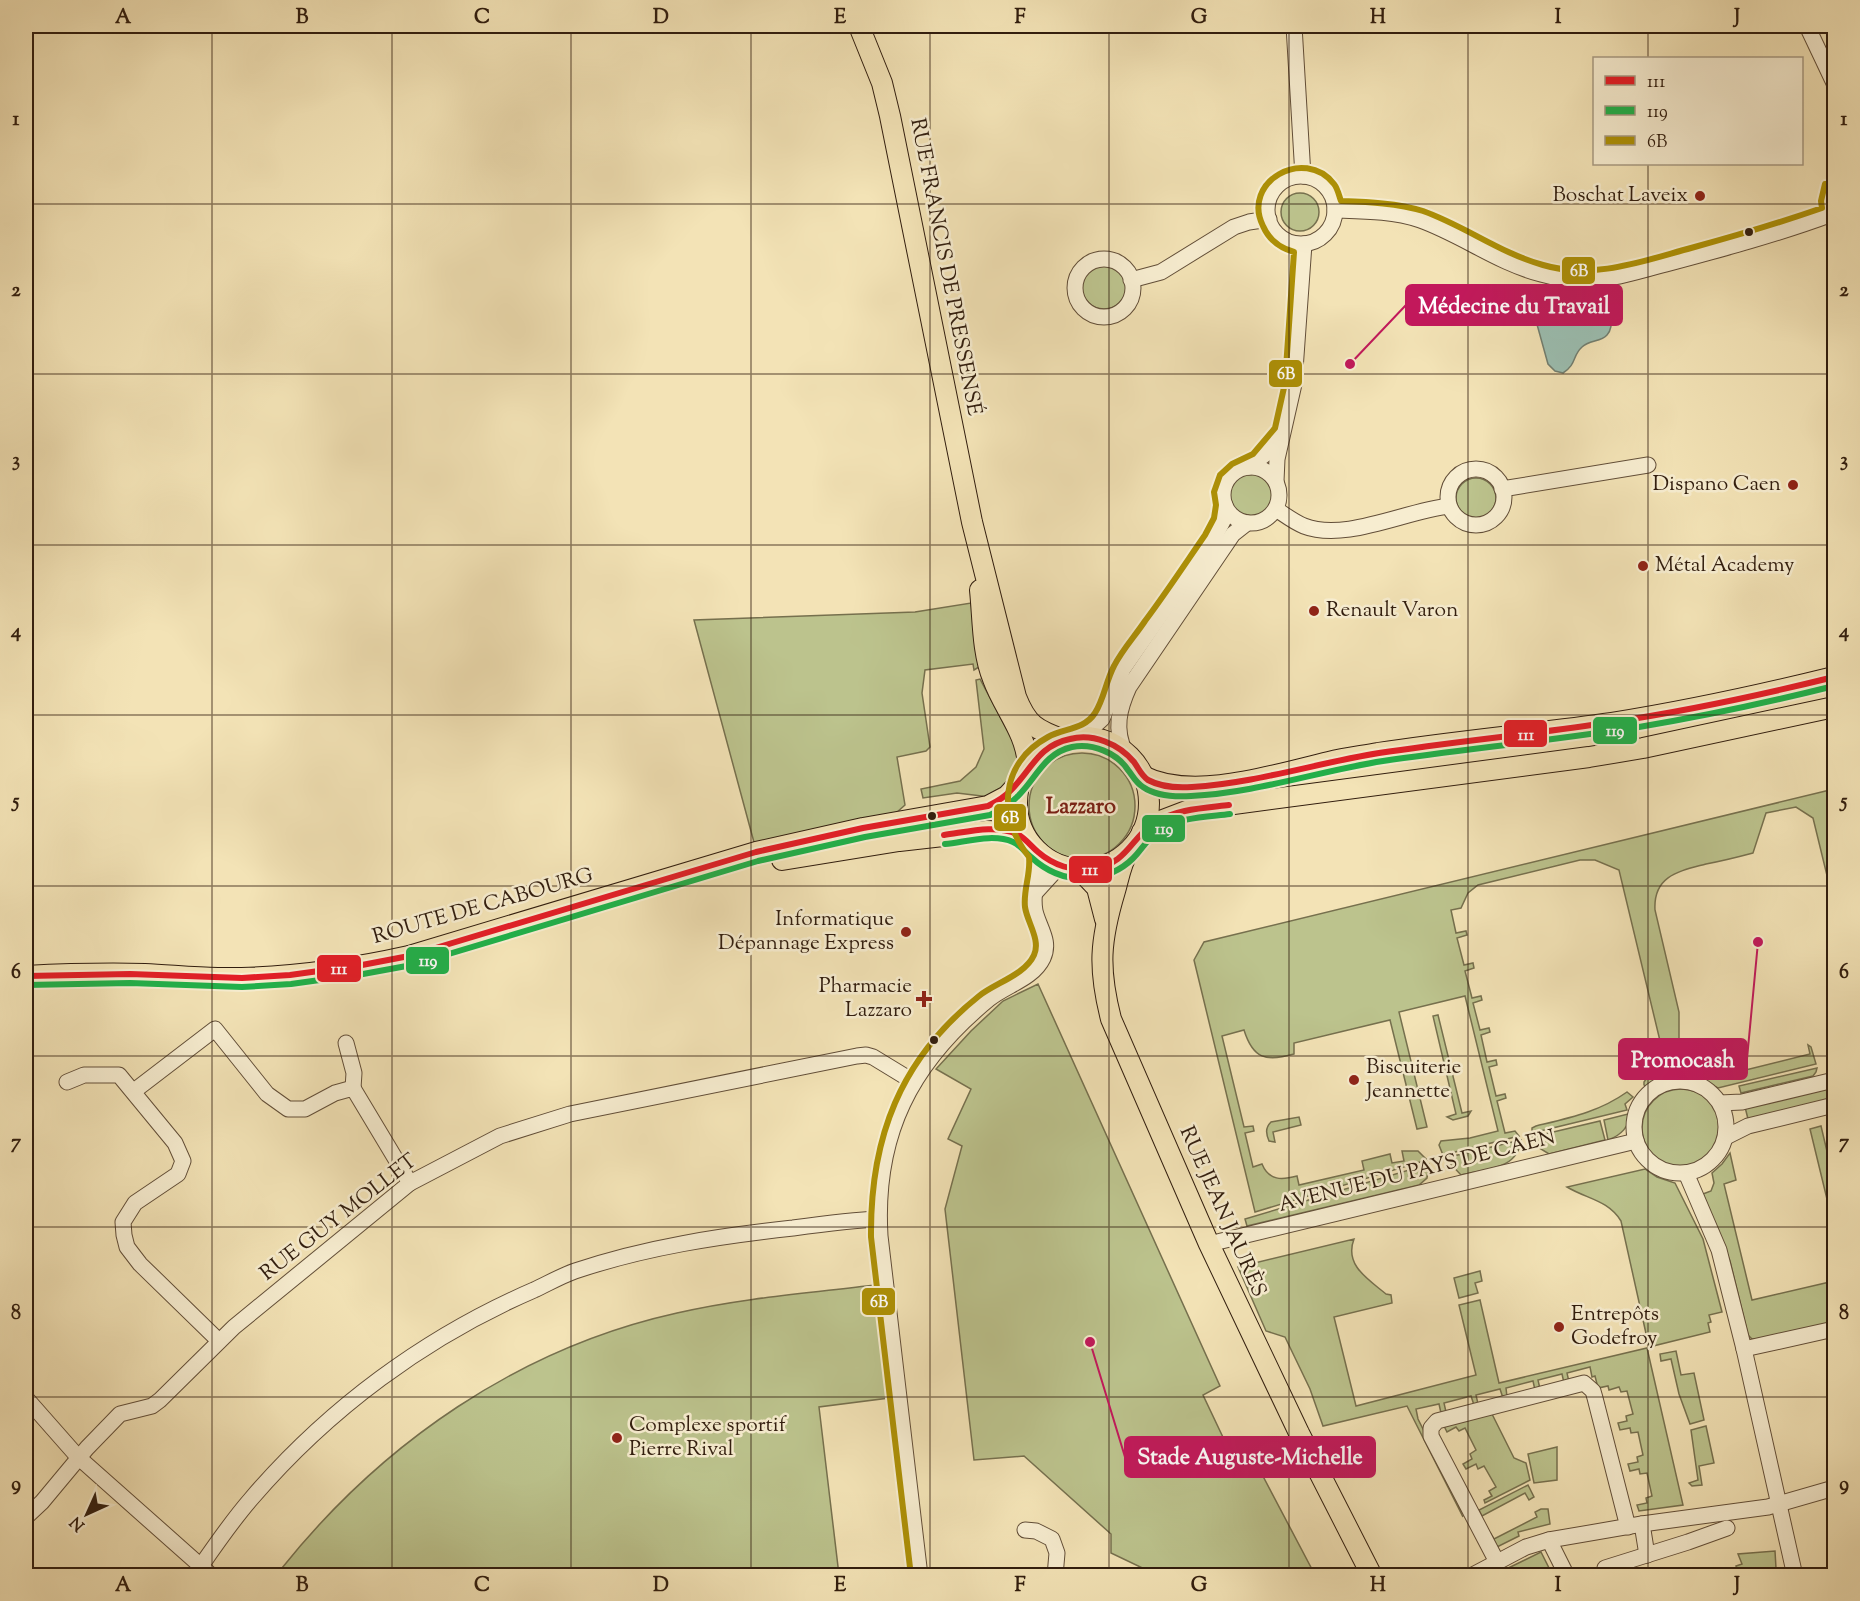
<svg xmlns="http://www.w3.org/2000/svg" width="1860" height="1601" viewBox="0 0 1860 1601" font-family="'Sorts Mill Goudy',serif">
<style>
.green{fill:#bcc38d;stroke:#76704e;stroke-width:1.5}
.water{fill:#9bbeb1;stroke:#717e70;stroke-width:1.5}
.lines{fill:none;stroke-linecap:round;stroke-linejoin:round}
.minor-casing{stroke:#624e38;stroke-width:17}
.major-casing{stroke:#311d0e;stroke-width:22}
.minor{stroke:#f7edd0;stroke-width:15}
.major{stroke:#f3e3b6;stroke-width:20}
.bus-1-casing{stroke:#f7edd0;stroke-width:10}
.bus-2-casing{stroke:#f7edd0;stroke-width:10}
.bus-3-casing{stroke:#f7edd0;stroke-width:10}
.bus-1{stroke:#e31e27;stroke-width:6}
.bus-2{stroke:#20b14a;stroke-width:6}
.bus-3{stroke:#ad9006;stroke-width:6}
.grid{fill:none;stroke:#311d0e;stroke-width:1.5;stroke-opacity:0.55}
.poi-dot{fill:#8f2418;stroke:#f7edd0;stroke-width:2}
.bus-dot{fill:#311d0e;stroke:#f7edd0;stroke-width:2}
.labels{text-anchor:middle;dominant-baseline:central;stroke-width:5;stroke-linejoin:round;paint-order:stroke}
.poi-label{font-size:21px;fill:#311d0e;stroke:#f7edd0;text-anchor:start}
.street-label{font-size:21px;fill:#311d0e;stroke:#f7edd0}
.neighbourhood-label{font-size:22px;font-weight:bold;fill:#7a1f14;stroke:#f7edd0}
.leader{fill:none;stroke:#c2185b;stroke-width:2}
.callout-dot{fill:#c2185b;stroke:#f7edd0;stroke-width:2}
.callout{fill:#c2185b;stroke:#c2185b;stroke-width:2}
.callout-label{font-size:22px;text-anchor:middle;font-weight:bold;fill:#fff}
.line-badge{stroke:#f7edd0;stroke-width:2}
.badge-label{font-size:16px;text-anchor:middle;font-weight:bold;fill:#fff}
.neatline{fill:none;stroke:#311d0e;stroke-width:2}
.grid-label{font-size:20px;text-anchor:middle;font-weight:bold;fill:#311d0e}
</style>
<rect width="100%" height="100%" fill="#f3e3b6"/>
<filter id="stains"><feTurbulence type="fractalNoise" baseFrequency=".00333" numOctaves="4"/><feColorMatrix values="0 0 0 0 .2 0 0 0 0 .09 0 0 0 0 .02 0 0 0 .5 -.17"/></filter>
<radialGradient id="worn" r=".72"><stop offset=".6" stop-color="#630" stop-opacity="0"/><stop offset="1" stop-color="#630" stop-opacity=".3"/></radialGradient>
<!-- green -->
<g class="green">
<circle cx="1300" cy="212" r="19"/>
<circle cx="1104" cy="287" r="22"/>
<circle cx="1250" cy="496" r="22"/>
<circle cx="1476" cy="498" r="20"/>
<polygon points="971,603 980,657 979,667 974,670 973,664 925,670 922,693 930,747 926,751 897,757 905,805 896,813 755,846 694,620 915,612"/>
<polygon points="980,679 1007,730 1014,733 1021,758 1016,774 1006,787 990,797 957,793 923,798 921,789 960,781 976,767 984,749 976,680"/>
<circle cx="1082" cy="806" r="53"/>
<path d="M1834 789V900H1831L1830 897 1832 896 1813 818 1796 807 1766 813 1753 853C1738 857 1722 861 1706 864 1680 871 1653 875 1655 910L1679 1012V1052L1677 1065 1672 1074 1649 1089 1644 1085V1082L1655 1067 1658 1046 1661 1045 1619 870 1595 860H1580L1478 885 1468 893 1461 908 1451 910 1456 933 1466 931 1467 935 1457 938 1464 965 1473 963 1474 968 1465 971 1472 998 1481 996 1482 1000 1473 1003 1480 1030 1489 1028 1490 1032 1481 1035 1487 1062 1496 1060 1497 1065 1489 1067 1496 1096 1505 1094 1506 1098 1497 1101 1505 1133 1515 1131 1519 1136 1443 1155 1439 1145 1441 1141 1470 1138 1498 1131 1465 996 1399 1012 1427 1127 1417 1129 1390 1020 1294 1043V1054C1266 1062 1253 1059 1244 1030L1222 1036 1244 1127 1253 1126 1254 1131 1245 1133 1253 1167 1262 1164C1269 1181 1282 1180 1297 1176L1299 1185 1364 1170 1362 1161 1390 1154 1392 1163 1404 1161 1402 1151H1418L1427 1160 1255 1212 1194 960 1204 942Z"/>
<polygon points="1038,984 1220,1386 1203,1395 1239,1471 1256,1463 1315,1575 1157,1575 1111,1553 1111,1534 1024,1456 974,1460 945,1209 962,1146 948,1139 971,1089 936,1069 971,1031 1003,1001"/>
<polygon points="1438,1015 1462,1113 1471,1111 1468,1116 1453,1120 1447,1117 1456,1114 1433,1016"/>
<path d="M1698 1040C1697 1051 1694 1064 1706 1070L1709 1079 1810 1054 1808 1045 1811 1047 1816 1064 1718 1088 1716 1087 1714 1089C1710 1086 1705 1083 1701 1080 1691 1071 1692 1053 1694 1041Z"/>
<polygon points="1817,1068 1816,1072 1813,1076 1741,1093 1739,1086"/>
<polygon points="1834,1085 1834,1099 1748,1119 1745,1107"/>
<circle cx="1681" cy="1128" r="39"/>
<path d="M1627 1092 1633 1097 1625 1104 1627 1110 1532 1133V1128L1536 1126C1569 1118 1599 1112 1627 1092Z"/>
<path d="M1632 1113C1628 1127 1622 1135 1608 1140L1604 1120Z"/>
<path d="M1299 1117 1301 1125 1273 1132 1275 1142 1269 1141C1266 1134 1265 1128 1271 1122Z"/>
<polygon points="1600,1121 1605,1140 1549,1154 1536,1146 1532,1137"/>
<polygon points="1821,1126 1834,1181 1834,1228 1810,1129"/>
<path d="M1521 1140C1518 1170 1485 1169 1461 1175L1445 1158Z"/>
<polygon points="1730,1153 1736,1180 1724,1184 1752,1300 1834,1281 1834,1322 1763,1339 1752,1339 1748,1335 1730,1261 1703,1194 1711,1191 1714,1183 1712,1173 1722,1164"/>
<polygon points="1429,1164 1427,1178 1419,1185 1247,1226 1245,1219"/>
<path d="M1645 1169 1657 1177 1675 1183 1703 1239 1722 1312 1709 1315 1711 1322 1708 1323 1710 1332 1649 1347 1621 1221C1608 1200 1587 1199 1567 1187Z"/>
<path d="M1354 1239C1344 1265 1368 1279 1386 1294L1391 1295 1392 1303 1334 1317 1356 1406 1476 1375 1459 1305 1480 1300 1499 1383 1647 1348 1683 1505 1639 1511 1637 1505 1647 1503 1646 1498 1652 1496 1647 1473 1640 1474 1639 1469 1630 1471 1628 1464 1638 1462 1637 1457 1643 1455 1638 1432 1631 1433 1630 1428 1620 1430 1618 1423 1627 1421 1626 1416 1633 1414 1627 1391 1621 1392 1619 1387 1609 1390 1608 1386 1598 1388 1595 1376 1592 1377 1590 1367 1567 1373 1569 1382 1564 1383 1562 1374 1538 1380 1540 1389 1535 1390 1533 1381 1506 1388 1507 1397 1503 1398 1500 1389 1476 1395 1478 1404 1474 1405 1471 1396 1444 1403 1446 1412 1441 1413 1439 1404 1416 1409 1418 1419 1458 1499 1459 1508 1463 1517 1407 1406 1323 1426 1310 1389 1285 1337 1266 1331 1238 1267Z"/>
<polygon points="1480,1271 1482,1281 1475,1283 1478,1293 1459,1298 1454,1278"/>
<path d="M875 1285 889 1398 819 1407 839 1575 289 1576 282 1568C382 1443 519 1348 677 1313 742 1298 809 1293 875 1285Z"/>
<polygon points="1676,1351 1681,1375 1694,1373 1704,1420 1690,1424 1679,1394 1671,1359 1661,1361 1660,1354"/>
<polygon points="1492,1414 1514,1458 1526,1463 1530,1480 1485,1503 1484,1500 1492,1496 1489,1491 1496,1487 1484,1466 1478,1469 1476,1464 1466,1469 1463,1464 1472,1459 1470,1454 1476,1450 1465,1428 1459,1431 1456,1427 1447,1432 1444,1426"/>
<polygon points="1706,1426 1714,1463 1699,1466 1702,1485 1692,1486 1689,1483 1698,1480 1691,1430"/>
<polygon points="1557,1447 1557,1480 1534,1483 1528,1454"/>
<polygon points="1528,1485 1534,1497 1529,1500 1525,1493 1482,1516 1479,1510"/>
<polygon points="1541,1509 1548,1509 1550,1524 1518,1532 1519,1536 1495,1548 1489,1536 1491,1534 1494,1539 1537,1517 1535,1512"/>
<polygon points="1775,1551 1776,1568 1748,1571 1748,1575 1739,1575 1736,1566 1742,1564 1738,1554"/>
<polygon points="1541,1552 1549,1568 1536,1575 1494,1575"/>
</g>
<!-- water -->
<path class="water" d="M1540 299C1551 302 1564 311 1575 311 1587 312 1607 296 1611 317 1612 323 1611 331 1607 335 1601 342 1589 340 1582 347 1572 356 1577 364 1563 373L1555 371 1548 364 1533 310 1535 303Z"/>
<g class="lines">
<!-- minor casing -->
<g class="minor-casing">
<g id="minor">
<polyline points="1294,26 1303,176"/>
<polyline points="1807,26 1834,83"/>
<circle cx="1301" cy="210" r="34"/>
<polyline points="1834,186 1830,202 1834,218"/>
<path d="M1335 210C1364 211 1393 211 1420 220 1462 235 1498 263 1541 274 1552 277 1566 280 1577 280 1607 282 1638 271 1666 264 1722 249 1778 234 1832 214"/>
<circle cx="1104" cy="288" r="29"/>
<polyline points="1131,280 1161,272 1234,227 1249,222 1269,219"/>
<polyline points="1249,467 1268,452 1280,437"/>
<circle cx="1251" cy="495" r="28"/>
<circle cx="1476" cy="497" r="28"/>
<polyline points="1276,481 1277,459 1294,384 1304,244"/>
<polyline points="1502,489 1648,465"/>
<path d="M1276 509C1285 515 1294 522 1304 526 1345 542 1405 511 1449 506"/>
<polyline points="1080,737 1089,731 1102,719 1123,669 1213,540 1223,521 1225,505"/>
<path d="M1125 752C1114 729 1119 709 1129 687L1233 534 1247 523"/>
<polyline points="1035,893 1056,870 1063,867"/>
<polyline points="346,1043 354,1073 353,1088"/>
<circle cx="1680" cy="1127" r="46"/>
<polyline points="67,1082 84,1075 119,1075 175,1143 183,1161 178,1174 135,1203 123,1222 124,1235 127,1247 140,1264 219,1341"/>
<polyline points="134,1091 215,1029 267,1094 288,1109 305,1109 335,1093 353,1088 410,1183"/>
<polyline points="1720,1103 1742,1102 1834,1080"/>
<polyline points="1726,1137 1748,1126 1834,1105"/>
<polyline points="1686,1173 1719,1250 1744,1349 1795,1576"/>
<polyline points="1209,1244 1636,1141"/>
<polyline points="1744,1349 1834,1329"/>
<polyline points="26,1398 78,1457 212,1576"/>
<polyline points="26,1517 42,1502 87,1448 120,1414 152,1406 160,1400 234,1327 410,1183 500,1136 570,1114 857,1056 866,1055 873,1057 914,1082"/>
<polyline points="1642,1524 1647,1555"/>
<polyline points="1025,1530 1036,1531 1052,1539 1057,1553 1055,1576"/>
<polyline points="1549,1540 1567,1576"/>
<polyline points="1497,1562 1431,1436 1431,1428 1437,1421 1584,1383 1593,1391 1595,1398 1628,1527"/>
<polyline points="1605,1568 1688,1542 1727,1528"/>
<path d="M194 1576C212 1550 230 1523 251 1499 328 1409 425 1337 534 1290 547 1284 561 1276 575 1271 646 1247 720 1236 793 1228 822 1224 851 1220 879 1219"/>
<path d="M920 1576 880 1236C874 1134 911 1063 989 999 1006 985 1033 979 1043 958 1051 941 1039 928 1035 911 1031 891 1040 872 1037 852"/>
<polyline points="1471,1576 1526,1547 1549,1540 1642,1524 1768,1507 1834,1488"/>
</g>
</g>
<!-- major casing -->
<g class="major-casing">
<g id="major">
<path d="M859 26 882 83 890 116 972 522 1016 697C1027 725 1036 730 1064 740"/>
<path d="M980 590C983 619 982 652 993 679 1004 709 1026 732 1028 765"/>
<circle cx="1083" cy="803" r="66"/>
<path d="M1143 776C1193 802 1277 774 1329 762 1345 758 1362 756 1378 753 1456 741 1535 734 1612 723 1687 711 1761 695 1834 677"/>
<polyline points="1142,832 1155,823 1189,810 1589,757 1643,748 1834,707"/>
<path d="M1128 852C1121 864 1119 877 1115 891 1100 941 1098 968 1111 1019L1209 1244 1299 1433 1372 1576"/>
<polyline points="782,860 899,841 987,831 1008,832 1027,840"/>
<polyline points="1080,870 1097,888 1105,919"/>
<path d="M26 976C65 974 105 973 145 974 169 975 194 978 218 978 282 979 346 970 409 956L756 852 863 828 988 806 1007 796 1020 782"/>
</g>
</g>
<!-- minor -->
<use href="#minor" class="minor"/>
<!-- major -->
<use href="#major" class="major"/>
<!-- bus-1 casing -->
<g class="bus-1-casing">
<g id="bus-1">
<path d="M944 835C967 832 995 824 1017 834 1025 838 1031 846 1038 852 1053 865 1073 872 1093 869 1128 863 1130 839 1154 823 1176 809 1204 808 1229 805"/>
<path d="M26 976 130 974 242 978 290 975 362 965 409 956 756 852 863 828 988 806C996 802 1004 798 1010 791 1032 770 1037 746 1070 739 1093 733 1119 744 1134 762 1139 769 1141 775 1148 780 1161 787 1178 788 1192 787 1256 783 1317 763 1379 753 1457 741 1535 734 1612 722 1687 711 1761 695 1834 677"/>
</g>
</g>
<!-- bus-2 casing -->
<g class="bus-2-casing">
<g id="bus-2">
<path d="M945 844C966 842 993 833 1013 842 1020 845 1025 852 1031 857 1048 873 1070 881 1094 878 1110 875 1126 867 1137 854 1144 846 1150 836 1159 831 1179 817 1206 817 1230 814"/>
<path d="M26 985 130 983 242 987 291 984 363 974 412 965 758 861 865 837 990 815C1000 810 1009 805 1017 797 1036 779 1044 753 1072 747 1093 743 1117 753 1128 770 1133 776 1135 782 1143 787 1156 796 1175 797 1191 796 1256 793 1319 771 1383 761 1468 749 1554 740 1639 727 1705 716 1770 702 1834 686"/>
</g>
</g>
<!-- bus-3 casing -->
<g class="bus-3-casing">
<path id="bus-3" d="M911 1576 871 1237C870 1138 900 1059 979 996 995 983 1025 975 1034 955 1041 940 1027 922 1025 907 1023 890 1031 874 1029 857 997 817 1000 763 1048 737 1064 728 1084 730 1095 713 1104 699 1106 681 1114 666 1122 650 1135 636 1145 621 1166 593 1185 564 1205 535L1214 518 1216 505 1214 492 1220 475 1232 464 1253 454 1275 428 1285 383 1294 252C1280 248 1269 240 1263 226 1241 182 1304 146 1334 184 1338 189 1339 196 1341 201 1368 202 1397 203 1423 211 1465 226 1500 253 1543 265 1593 280 1643 261 1691 248 1735 236 1779 223 1822 208L1821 201 1825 184"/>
</g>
<!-- bus-1 -->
<use href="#bus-1" class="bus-1"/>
<!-- bus-2 -->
<use href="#bus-2" class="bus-2"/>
<!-- bus-3 -->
<use href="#bus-3" class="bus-3"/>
</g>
<!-- grid -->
<path class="grid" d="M212 26V1576M392 26V1576M571 26V1576M751 26V1576M930 26V1576M1109 26V1576M1289 26V1576M1468 26V1576M1648 26V58M1648 164V1576M26 204H1834M26 374H1834M26 545H1834M26 715H1834M26 886H1834M26 1056H1834M26 1227H1834M26 1397H1834"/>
<!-- markers -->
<g class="poi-dot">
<circle cx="1700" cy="196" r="6"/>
<circle cx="1793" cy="485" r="6"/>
<circle cx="1643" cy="566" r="6"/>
<circle cx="1314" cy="611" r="6"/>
<circle cx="906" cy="932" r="6"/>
<path d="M921 990h6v6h6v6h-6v6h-6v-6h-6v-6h6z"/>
<circle cx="1354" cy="1080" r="6"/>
<circle cx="1559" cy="1327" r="6"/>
<circle cx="617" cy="1438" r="6"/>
</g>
<g class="bus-dot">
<circle cx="1749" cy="232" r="5"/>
<circle cx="932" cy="816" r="5"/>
<circle cx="934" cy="1040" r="5"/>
</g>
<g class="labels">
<!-- poi labels -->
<g class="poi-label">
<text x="1688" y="196" text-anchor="end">Boschat Laveix</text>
<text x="1781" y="485" text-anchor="end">Dispano Caen</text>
<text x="1655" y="566">Métal Academy</text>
<text x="1326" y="611">Renault Varon</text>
<text x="894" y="920" text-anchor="end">Informatique<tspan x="894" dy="24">Dépannage Express</tspan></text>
<text x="912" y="987" text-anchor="end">Pharmacie<tspan x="912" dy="24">Lazzaro</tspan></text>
<text x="1366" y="1068">Biscuiterie<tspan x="1366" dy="24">Jeannette</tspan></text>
<text x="1571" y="1315">Entrepôts<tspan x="1571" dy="24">Godefroy</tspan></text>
<text x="629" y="1426">Complexe sportif<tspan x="629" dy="24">Pierre Rival</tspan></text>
</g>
<!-- street labels -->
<g class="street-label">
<text transform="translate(945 267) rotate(79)">RUE FRANCIS DE PRESSENSÉ</text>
<text transform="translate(483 907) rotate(-16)">ROUTE DE CABOURG</text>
<text transform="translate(1417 1172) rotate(-14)">AVENUE DU PAYS DE CAEN</text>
<text transform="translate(1222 1212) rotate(66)">RUE JEAN JAURÈS</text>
<text transform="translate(339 1218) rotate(-38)">RUE GUY MOLLET</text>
</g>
<!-- neighbourhood labels -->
<g class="neighbourhood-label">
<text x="1081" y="808">Lazzaro</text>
</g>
</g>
<!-- callouts -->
<path class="leader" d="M1350 364L1406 305M1758 942L1747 1059M1090 1342L1125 1457"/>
<g class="callout-dot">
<circle cx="1350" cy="364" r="6"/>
<circle cx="1758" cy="942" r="6"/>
<circle cx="1090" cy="1342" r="6"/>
</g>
<g class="callout">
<rect x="1406" y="285" width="216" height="40" rx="6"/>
<rect x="1619" y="1039" width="128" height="40" rx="6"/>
<rect x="1125" y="1437" width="250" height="40" rx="6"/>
</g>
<g class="callout-label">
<text x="1514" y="313">Médecine du Travail</text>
<text x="1683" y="1067">Promocash</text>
<text x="1250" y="1464">Stade Auguste-Michelle</text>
</g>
<g class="line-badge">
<rect x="1561" y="256" width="35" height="29" rx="6" fill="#ad9006"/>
<rect x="1268" y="359" width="35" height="29" rx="6" fill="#ad9006"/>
<rect x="1592" y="716" width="46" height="29" rx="6" fill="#20b14a"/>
<rect x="1503" y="719" width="45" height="29" rx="6" fill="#e31e27"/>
<rect x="993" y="803" width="34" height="29" rx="6" fill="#ad9006"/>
<rect x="1141" y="814" width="45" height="29" rx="6" fill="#20b14a"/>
<rect x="1068" y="855" width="45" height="29" rx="6" fill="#e31e27"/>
<rect x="405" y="946" width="45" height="29" rx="6" fill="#20b14a"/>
<rect x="316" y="954" width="46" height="29" rx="6" fill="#e31e27"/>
<rect x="861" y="1287" width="35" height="29" rx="6" fill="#ad9006"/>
</g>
<g class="badge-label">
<text x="1579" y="276">6B</text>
<text x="1286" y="379">6B</text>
<text x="1615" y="736">119</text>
<text x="1526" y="740">111</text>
<text x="1010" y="823">6B</text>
<text x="1164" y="834">119</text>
<text x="1090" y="875">111</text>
<text x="428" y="966">119</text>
<text x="339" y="974">111</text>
<text x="879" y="1307">6B</text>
</g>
<!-- margin -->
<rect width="1860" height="1601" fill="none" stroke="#f3e3b6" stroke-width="66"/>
<!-- legend -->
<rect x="1593" y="57" width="210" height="108" fill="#f7edd0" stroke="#a89a82" stroke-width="1.5"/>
<rect x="1605" y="76" width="30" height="9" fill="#e31e27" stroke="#a89a82" stroke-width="1.5"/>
<text x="1647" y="87" font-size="18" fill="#311d0e">111</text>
<rect x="1605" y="106" width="30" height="9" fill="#20b14a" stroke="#a89a82" stroke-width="1.5"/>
<text x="1647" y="117" font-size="18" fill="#311d0e">119</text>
<rect x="1605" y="136" width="30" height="9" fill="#ad9006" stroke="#a89a82" stroke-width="1.5"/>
<text x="1647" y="147" font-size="18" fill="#311d0e">6B</text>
<!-- north arrow -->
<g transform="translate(87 1514) rotate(225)" stroke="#f7edd0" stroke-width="4.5" paint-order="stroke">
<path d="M0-4.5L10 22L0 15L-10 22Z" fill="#311d0e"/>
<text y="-9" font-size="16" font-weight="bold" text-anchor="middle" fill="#311d0e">N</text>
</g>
<rect x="33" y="33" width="1794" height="1535" class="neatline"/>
<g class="grid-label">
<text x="123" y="23">A</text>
<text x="302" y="23">B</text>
<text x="482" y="23">C</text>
<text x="661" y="23">D</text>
<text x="840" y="23">E</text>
<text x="1020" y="23">F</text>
<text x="1199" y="23">G</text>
<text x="1378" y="23">H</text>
<text x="1558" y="23">I</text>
<text x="1737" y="23">J</text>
<text x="16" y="125">1</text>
<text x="1844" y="125">1</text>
<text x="16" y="296">2</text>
<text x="1844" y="296">2</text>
<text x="16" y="466">3</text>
<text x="1844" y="466">3</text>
<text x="16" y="637">4</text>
<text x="1844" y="637">4</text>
<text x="16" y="807">5</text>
<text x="1844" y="807">5</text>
<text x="16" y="978">6</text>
<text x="1844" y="978">6</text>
<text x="16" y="1148">7</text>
<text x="1844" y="1148">7</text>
<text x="16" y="1319">8</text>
<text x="1844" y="1319">8</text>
<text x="16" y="1490">9</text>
<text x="1844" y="1490">9</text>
<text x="123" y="1591">A</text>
<text x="302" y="1591">B</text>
<text x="482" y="1591">C</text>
<text x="661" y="1591">D</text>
<text x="840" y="1591">E</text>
<text x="1020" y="1591">F</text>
<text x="1199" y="1591">G</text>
<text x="1378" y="1591">H</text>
<text x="1558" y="1591">I</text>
<text x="1737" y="1591">J</text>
</g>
<rect width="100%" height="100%" filter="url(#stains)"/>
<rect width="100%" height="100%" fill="url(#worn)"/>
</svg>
